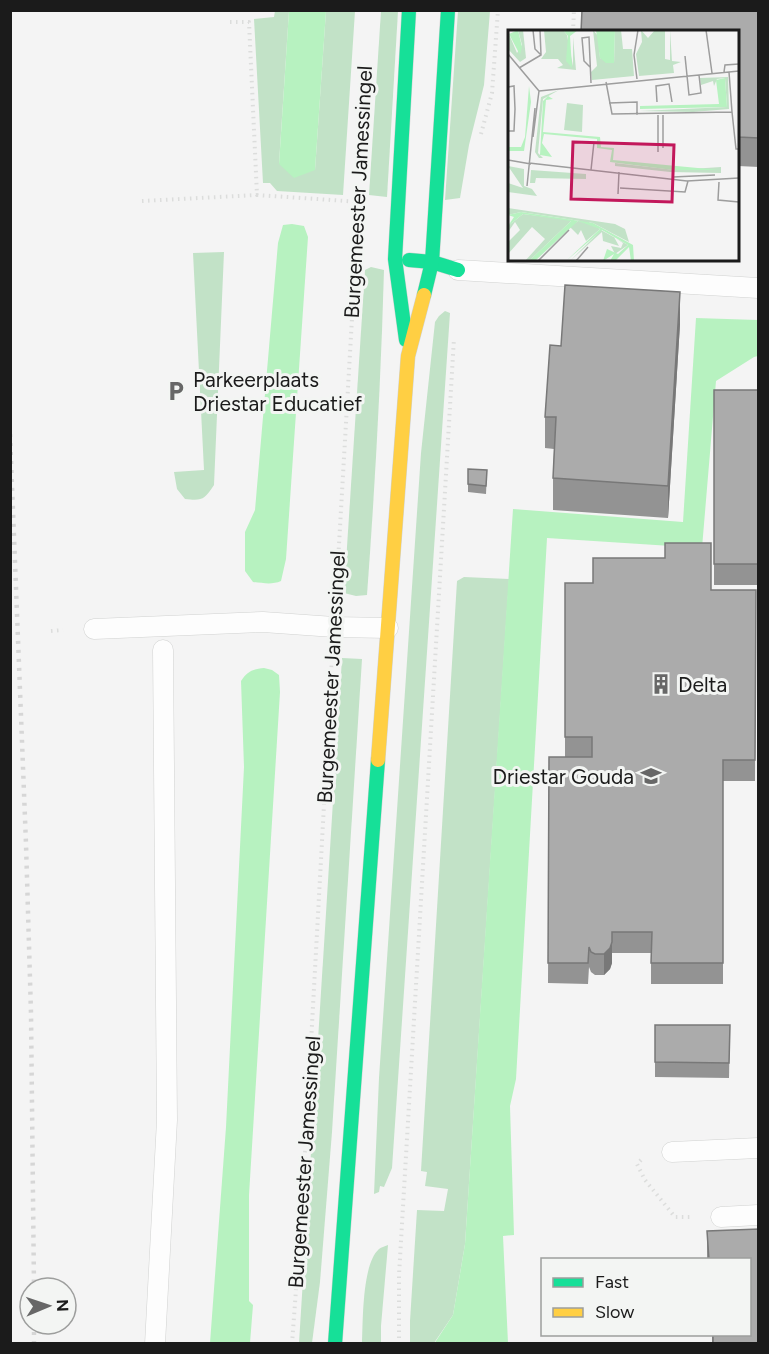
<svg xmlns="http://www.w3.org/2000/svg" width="769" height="1354" viewBox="0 0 769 1354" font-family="Figtree,sans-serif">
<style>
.green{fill:#c2e2c7}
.water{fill:#b7f2c0}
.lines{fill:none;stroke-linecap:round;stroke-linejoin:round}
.lane-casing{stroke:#d1d2d1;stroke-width:21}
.fast-casing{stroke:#d1d2d1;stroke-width:15}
.slow-casing{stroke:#d1d2d1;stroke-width:15}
.path{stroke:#dcdddc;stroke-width:4;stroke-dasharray:1.5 4.5;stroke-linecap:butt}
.lane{stroke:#fdfdfd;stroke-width:20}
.fast{stroke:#16e098;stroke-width:14}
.slow{stroke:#ffcf43;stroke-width:14}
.rail{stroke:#d6d6d6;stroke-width:4.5;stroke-dasharray:3 6;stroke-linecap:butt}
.wall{fill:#939393}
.shaded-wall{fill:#787878}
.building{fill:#ababab;stroke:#787878;stroke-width:1.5}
.labels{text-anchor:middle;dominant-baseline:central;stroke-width:6;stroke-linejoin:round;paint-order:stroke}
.street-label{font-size:21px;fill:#1b1b1b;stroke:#f3f5f3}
.poi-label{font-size:21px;fill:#1b1b1b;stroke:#f3f5f3;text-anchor:start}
.inset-road{fill:none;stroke:#9d9d9d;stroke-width:1.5}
.view{fill:#c2185b;fill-opacity:0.15;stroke:#c2185b;stroke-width:3}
.inset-edge{fill:none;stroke:#1b1b1b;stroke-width:3}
</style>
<rect width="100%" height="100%" fill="#f4f4f4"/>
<!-- green -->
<g class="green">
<polygon points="275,11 289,11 279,163 315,170 326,11 355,11 343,195 277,191 270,183 263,183 254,19 274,17"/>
<polygon points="381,11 398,11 387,197 369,195"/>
<polygon points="458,11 490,11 484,85 469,145 460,198 445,200"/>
<path d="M224 252 214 485C204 500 202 501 185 499L177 489 174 472 204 470 193 253Z"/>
<path d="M371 267 384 270C381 378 375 486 367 595L356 596 344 593 365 270Z"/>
<polygon points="445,311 450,313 392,1168 384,1187 380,1186 379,1192 374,1194 379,1078 421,453 435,322 439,316"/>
<polygon points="464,577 509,579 465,1244 453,1315 434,1343 410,1344 410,1321 417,1210 444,1211 448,1189 425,1186 427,1172 421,1171 457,581"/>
<polygon points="342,658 362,659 332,1132 320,1282 312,1343 299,1343"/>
<path d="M388 1245 381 1326V1343H362C363 1321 362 1264 379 1249 381 1247 386 1246 388 1245Z"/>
</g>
<!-- water -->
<g class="water">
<polygon points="289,11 326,11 315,170 294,178 279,164"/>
<path d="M292 224 304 226 308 237 286 559 281 581C272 585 263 583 253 582L245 571V532L255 510 278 243 283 225Z"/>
<polygon points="696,318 758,320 758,356 754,357 716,381 702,548 547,538 516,1079 510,1106 514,1235 503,1236 508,1343 434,1344 453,1315 465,1244 513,509 683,522"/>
<path d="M264 668 272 670 279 675 280 692 249 1195V1301L253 1305 250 1343H210L226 1127 244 767 241 681C247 672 252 669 264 668Z"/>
</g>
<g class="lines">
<!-- lane casing -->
<g class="lane-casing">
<g id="lane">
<polyline points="458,270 758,288"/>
<polyline points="94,629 263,622 334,627 388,628"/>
<polyline points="672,1152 758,1148"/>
<polyline points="721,1217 758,1215"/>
<polyline points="155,1344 167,1120 163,650"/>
</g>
</g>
<!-- fast casing -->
<g class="fast-casing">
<g id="fast">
<polyline points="409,260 432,262 458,270"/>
<polyline points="424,295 432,262 448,10"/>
<polyline points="406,340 395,259 409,10"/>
<polyline points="335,1344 378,760"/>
</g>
</g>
<!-- slow casing -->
<g class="slow-casing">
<polyline id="slow" points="378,760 408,356 424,295"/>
</g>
<!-- path -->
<g class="path">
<polyline points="230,22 249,22 257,195 361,202"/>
<polyline points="573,32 574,10"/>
<polyline points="481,134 492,93 498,10"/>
<polyline points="142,201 257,195"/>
<polyline points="336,597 355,266"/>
<polyline points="51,631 63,630"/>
<polyline points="641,1160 637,1164 645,1180 675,1217 692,1217"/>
<polyline points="292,1344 302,1208 332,658"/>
<polyline points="399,1344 399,1275 454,338"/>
</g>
<!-- lane -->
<use href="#lane" class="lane"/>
<!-- fast -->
<use href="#fast" class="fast"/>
<!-- slow -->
<use href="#slow" class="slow"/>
<!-- rail -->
<g class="rail">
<polyline points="10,434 26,844 31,1013 34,1288"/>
<polyline points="34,1344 34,1324"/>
</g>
</g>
<!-- wall -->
<g class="wall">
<polygon points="759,10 759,167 738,166 738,32"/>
<polygon points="680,324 668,518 553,510 553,478 554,449 545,448 545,417 561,346"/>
<rect x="714" y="390" width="45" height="195"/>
<polygon points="468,469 487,470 486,494 468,492"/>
<polygon points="665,543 711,590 756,590 755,781 723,781 723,984 651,984 651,953 612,953 612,963 610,969 604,975 595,975 591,972 589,967 588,984 548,983 549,757 565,757 565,583 593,583 665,558"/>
<polygon points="655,1025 730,1025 729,1078 655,1077"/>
<polygon points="759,1229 759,1344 712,1344 712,1335 750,1335 750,1260 707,1260 707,1231"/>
</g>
<!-- shaded-wall -->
<g class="shaded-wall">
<polygon points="680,292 680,324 668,518 668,486"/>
<polygon points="612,942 612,963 610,969 604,975 604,954"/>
</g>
<!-- building -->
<g class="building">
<polygon points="582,10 759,10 759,138 738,137 738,32 581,32"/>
<polygon points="565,285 680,292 668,486 553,478 556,417 545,417 550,345 561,346"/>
<rect x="714" y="390" width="45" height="174"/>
<polygon points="468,469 487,470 486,486 468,484"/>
<polygon points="665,543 711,543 711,590 756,590 755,760 723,760 723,963 651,963 652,932 612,932 612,942 610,948 604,954 595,954 591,952 589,947 588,963 548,963 549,757 592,757 592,737 565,737 565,583 593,583 593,558 665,558"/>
<polygon points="655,1025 730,1025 729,1063 655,1062"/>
<polygon points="759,1229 759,1344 713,1344 713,1335 750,1335 750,1260 709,1260 707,1231"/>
</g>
<!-- icons -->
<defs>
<g id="parking-bare" transform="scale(1.62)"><path d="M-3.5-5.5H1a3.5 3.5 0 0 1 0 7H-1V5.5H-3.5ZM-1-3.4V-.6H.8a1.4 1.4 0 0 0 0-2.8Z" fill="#676767" stroke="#f3f5f3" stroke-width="2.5" paint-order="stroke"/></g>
<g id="building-bare" transform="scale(1.62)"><path d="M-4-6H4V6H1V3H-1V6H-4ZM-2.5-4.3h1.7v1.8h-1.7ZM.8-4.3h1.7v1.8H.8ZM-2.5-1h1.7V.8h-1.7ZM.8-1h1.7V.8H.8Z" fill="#676767" stroke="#f3f5f3" stroke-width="2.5" paint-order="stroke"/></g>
<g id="school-bare" transform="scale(1.62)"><path d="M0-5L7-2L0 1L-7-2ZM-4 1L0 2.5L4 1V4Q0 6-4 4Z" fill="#676767" stroke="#f3f5f3" stroke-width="2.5" paint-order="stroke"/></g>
</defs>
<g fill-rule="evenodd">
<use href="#parking-bare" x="176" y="391"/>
<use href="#building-bare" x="661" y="684"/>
<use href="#school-bare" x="651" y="776"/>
</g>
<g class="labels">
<!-- street labels -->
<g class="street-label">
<text transform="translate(358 192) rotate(-87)">Burgemeester Jamessingel</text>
<text transform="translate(331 677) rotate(-87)">Burgemeester Jamessingel</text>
<text transform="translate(304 1162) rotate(-86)">Burgemeester Jamessingel</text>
</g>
<!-- poi labels -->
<g class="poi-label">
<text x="193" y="379">Parkeerplaats<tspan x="193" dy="24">Driestar Educatief</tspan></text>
<text x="678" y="684">Delta</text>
<text x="634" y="776" text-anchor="end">Driestar Gouda</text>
</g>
</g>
<!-- overview -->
<g transform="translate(508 30)">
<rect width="231" height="231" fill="#f4f4f4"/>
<path d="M10 0H15L18 28 12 32 0 19 1 4 9 23 14 15ZM36 0H55L59 5 65 36V7L68 40 49 38 55 35 50 29H33L38 22ZM85 0 90 6 92 28 106 33 107 0H113L115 19H124L126 46 84 50 83 42 89 36ZM133 0 140 8 147 0H157V29L162 30V0L164 31 173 32 165 35 166 43 131 46 128 24 134 12ZM220 47 221 79 185 82 132 81 219 77 217 48 209 49 206 56 205 51 193 55 192 48ZM51 60 35 69 30 123 35 128H31L27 122 33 67ZM59 73 75 75 74 102 56 100ZM107 133 167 140 213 137V143L162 142 107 136ZM0 136 16 139V156L24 159 29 166 0 162V153L15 158ZM23 140 78 144V149L28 148 27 153H22ZM0 178 107 194 117 199 121 212 85 193 13 182 0 185ZM15 184 64 190 21 231H17L37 209 24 197 0 224V212L12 200 7 192 0 202V196ZM70 191 80 192 92 199 78 211 73 200 70 205 62 197ZM93 200 120 215 107 224 103 216 113 218 115 213 106 207 111 216 95 211 94 202 62 231Z" fill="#c2e2c7"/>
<path d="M10 0 14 17 12 25 1 4ZM55 0H70L62 6 64 38 58 31 60 6ZM88 0H107L106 33H98L92 28ZM217 48 219 77 132 79V76L211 74 208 50ZM21 56 23 72 16 121H0V117H13L17 107ZM40 66 45 69 38 70 35 102 92 107 93 117 106 118 105 130 211 140H165L102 132 104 120 89 118V109L36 104 34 113 44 127 32 125 35 71ZM13 182 85 193 125 215 126 231H123L121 217 107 231H102L106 224 95 231 99 219 110 224 120 215 94 200 58 231 92 199 70 191 27 231H21L63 191 15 184 0 196 6 187 0 185Z" fill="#b7f2c0"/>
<path class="inset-road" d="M25 0 27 19 33 25M198 0 204 43M0 24 31 61M177 26 181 65 193 63 191 45M82 37 76 31 74 8 81 7 83 53M11 38 33 25 32 0M216 42 217 35 231 34M221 42 224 82M129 49 126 25 130 0M98 52 104 84 224 82 228 119H231M0 57 6 56 7 79 6 101H0M31 61 231 41M149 72 148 56 161 54 164 72M101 73 129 72V85M150 85V122M155 85V118M25 107 31 61M0 130 23 134M21 133 179 151 231 148M83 140 86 112M165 147 207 145M211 152 210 170 231 172M19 156 27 78M112 158 177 162 180 151M110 164 111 142M30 231 61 200M68 231 80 217"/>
<path class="view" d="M65 112 166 115 164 172 63 169Z"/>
<rect width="231" height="231" class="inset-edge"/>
</g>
<!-- border -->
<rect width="769" height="1354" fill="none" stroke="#1b1b1b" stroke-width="24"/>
<!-- legend -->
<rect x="541" y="1258" width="210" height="78" fill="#f3f5f3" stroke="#9d9e9d" stroke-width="1.5"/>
<rect x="553" y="1278" width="30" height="9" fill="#16e098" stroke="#9d9e9d" stroke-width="1.5"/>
<text x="595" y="1288" font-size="18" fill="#1b1b1b">Fast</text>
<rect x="553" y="1308" width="30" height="9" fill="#ffcf43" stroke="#9d9e9d" stroke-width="1.5"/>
<text x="595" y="1318" font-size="18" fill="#1b1b1b">Slow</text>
<!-- north arrow -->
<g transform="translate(48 1306) rotate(88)"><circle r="28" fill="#f3f5f3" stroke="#9d9e9d" stroke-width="1.5"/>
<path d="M0-4.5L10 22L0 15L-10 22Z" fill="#676767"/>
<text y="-9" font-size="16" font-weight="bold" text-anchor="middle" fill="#1b1b1b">N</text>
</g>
</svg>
